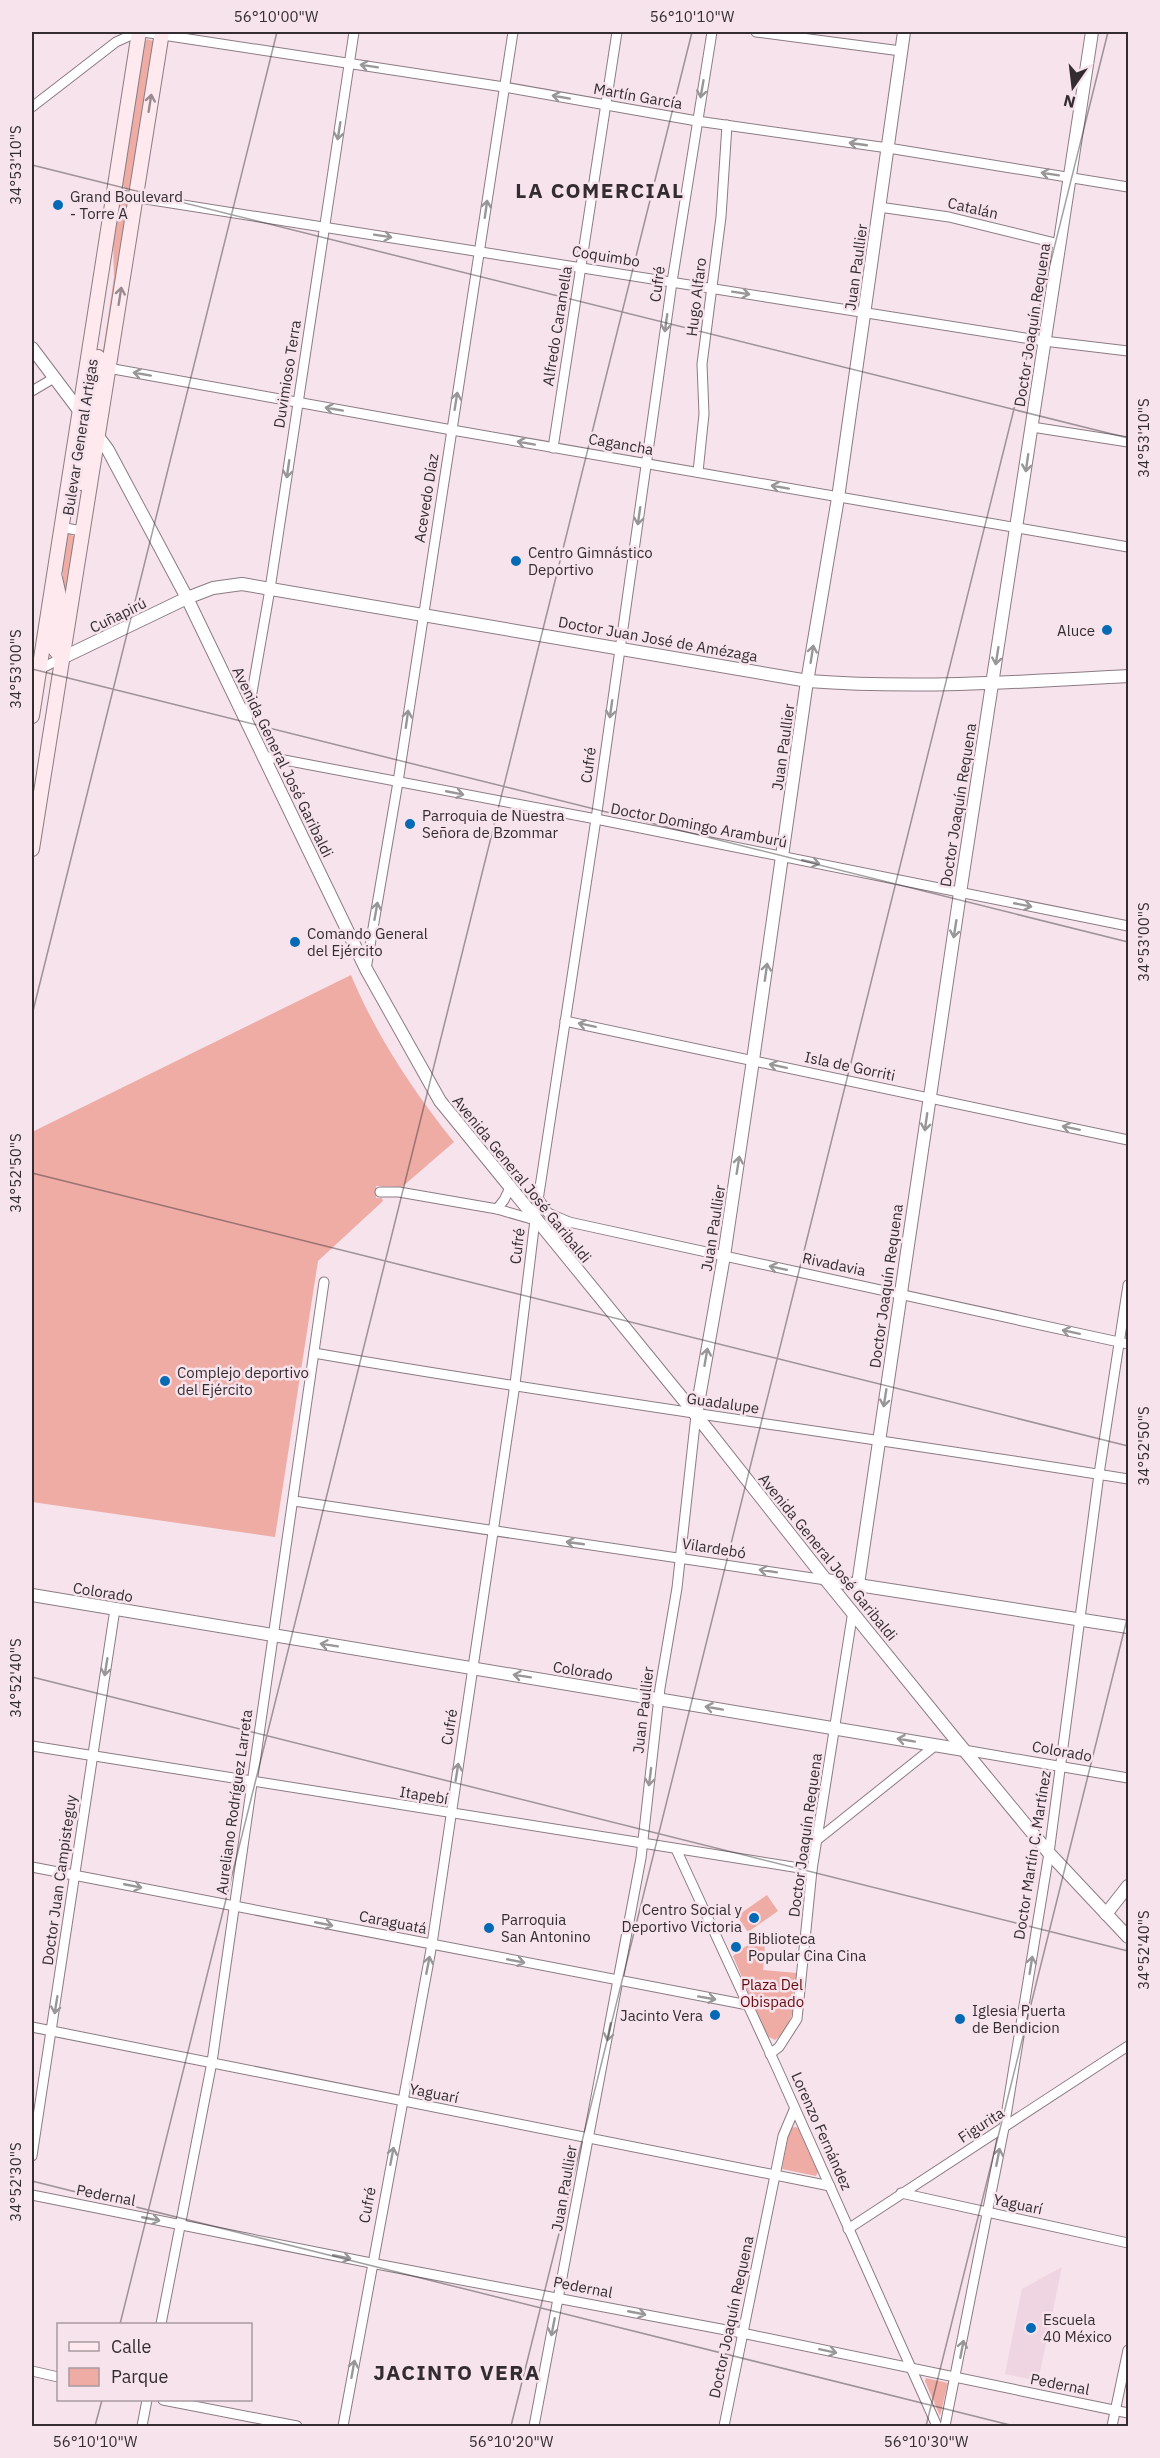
<svg xmlns="http://www.w3.org/2000/svg" width="1160" height="2458" viewBox="0 0 1160 2458" font-family="'IBM Plex Sans',sans-serif">
<style>
.built{fill:#efd4e1}
.green{fill:#eeaca5}
.lines{fill:none;stroke-linecap:round;stroke-linejoin:round}
.minor-casing{stroke:#8c7b83;stroke-width:11}
.tertiary-casing{stroke:#8c7b83;stroke-width:14}
.secondary-casing{stroke:#8c7b83;stroke-width:16}
.minor{stroke:#fff;stroke-width:9}
.tertiary{stroke:#fff;stroke-width:12}
.secondary{stroke:#feeaee;stroke-width:14}
.oneway{stroke:#999698}
.oneway2{stroke:#988b8f}
.ticks{fill:none;stroke:#332c30;stroke-width:1.5;stroke-opacity:0.45}
.poi-dot{fill:#046ab6;stroke:#f6e3ec;stroke-width:2}
.labels{text-anchor:middle;dominant-baseline:central;stroke-width:5;stroke-linejoin:round;paint-order:stroke}
.street-label{font-size:15px;fill:#332c30;stroke:#f6e3ec}
.poi-label{font-size:15px;fill:#332c30;stroke:#f6e3ec;text-anchor:start}
.park-label{font-size:15px;fill:#65080e;stroke:#f6e3ec}
.district-label{font-size:21px;font-weight:bold;letter-spacing:1.5px;fill:#332c30;stroke:#f6e3ec}
.neatline{fill:none;stroke:#332c30;stroke-width:2}
.ticks-label{font-size:15px;text-anchor:middle;fill:#332c30}
</style>
<rect width="100%" height="100%" fill="#f6e3ec"/>
<!-- built -->
<polygon class="built" points="1062,2267 1038,2381 1005,2374 1022,2289"/>
<!-- green -->
<g class="green">
<polygon points="147,39 153,41 154,45 131,186 127,190 122,185 144,43"/>
<polygon points="123,202 129,205 97,406 94,412 114,277 113,242 119,206"/>
<polygon points="68,533 75,537 59,637 63,579 62,561"/>
<path d="M351 975C376 1035 413 1091 454 1142L402 1187 376 1186V1198H382L383 1201 318 1261 275 1537 32 1502V1132Z"/>
<polygon points="767,1895 778,1911 748,1932 737,1916"/>
<path d="M766 1931 763 1970 797 1973C795 1997 796 2024 775 2040L767 2036 733 1956Z"/>
<polygon points="795,2127 798,2128 818,2172 816,2176 782,2169 789,2131 790,2128"/>
<polygon points="926,2378 948,2383 940,2416 925,2381"/>
</g>
<g class="lines">
<!-- minor casing -->
<g class="minor-casing">
<g id="minor">
<polyline points="143,32 504,87 697,121 888,148 1128,187"/>
<polyline points="756,32 901,51"/>
<polyline points="32,107 116,42 138,32"/>
<polyline points="114,194 1044,341 1128,351"/>
<polyline points="879,207 949,217 1059,244"/>
<polyline points="108,368 452,430 1128,547"/>
<polyline points="32,391 54,378"/>
<polyline points="1032,427 1128,442"/>
<polyline points="553,448 617,32"/>
<polyline points="698,472 704,414 702,364 721,217 727,125"/>
<polyline points="60,527 82,531"/>
<polyline points="32,673 62,658"/>
<polyline points="247,721 270,589 354,32"/>
<polyline points="263,756 596,819 1128,926"/>
<polyline points="366,969 398,782 513,32"/>
<polyline points="565,1021 1128,1140"/>
<polyline points="380,1192 399,1192 497,1209 535,1220"/>
<polyline points="538,1198 548,1213 569,1222"/>
<polyline points="497,1209 504,1200 510,1188"/>
<polyline points="553,1241 559,1226 569,1222 1128,1344"/>
<path d="M314 1353C585 1400 857 1435 1128 1479"/>
<polyline points="294,1501 826,1580"/>
<polyline points="32,1746 812,1870"/>
<polyline points="964,1750 1128,1778"/>
<polyline points="817,1840 936,1745"/>
<polyline points="676,1849 777,2068 937,2426"/>
<polyline points="32,1867 748,2005"/>
<polyline points="32,2027 830,2186"/>
<polyline points="770,2054 779,2047 797,2019 812,1870 853,1611"/>
<polyline points="32,2156 115,1609"/>
<polyline points="901,2193 1128,2243"/>
<polyline points="32,2195 371,2263 742,2333 1128,2413"/>
<polyline points="848,2229 1128,2046"/>
<polyline points="161,2324 212,2062 324,1282"/>
<polyline points="32,2371 58,2377"/>
<polyline points="163,2400 297,2426"/>
<polyline points="142,2426 147,2400"/>
<polyline points="343,2426 432,1944 515,1384 535,1220 596,819 672,282 712,32"/>
<polyline points="534,2426 641,1858 660,1688 677,1588 696,1415"/>
<polyline points="724,2426 783,2136 794,2110"/>
<polyline points="945,2426 1004,2128 1049,1853 1099,1474 1128,1285"/>
<polyline points="1112,2426 1128,2350"/>
</g>
</g>
<!-- tertiary casing -->
<g class="tertiary-casing">
<g id="tertiary">
<polyline points="32,348 84,417"/>
<polyline points="94,431 108,450 187,598 366,969 440,1101 696,1415 826,1580 964,1750 1049,1853 1128,1937"/>
<path d="M62 658 187 598 213 588 242 584 808 681C915 689 1022 682 1128 676"/>
<polyline points="696,1415 724,1256 753,1060 806,688 838,498 904,32"/>
<polyline points="826,1580 1128,1627"/>
<polyline points="858,1584 960,893 1092,32"/>
<polyline points="32,1595 964,1750"/>
<polyline points="1106,1914 1128,1886"/>
</g>
</g>
<!-- secondary casing -->
<g class="secondary-casing">
<g id="secondary">
<path d="M98 435C87 409 94 384 98 357"/>
<polyline points="81,483 88,437 82,416"/>
<polyline points="55,578 59,596 53,647 62,658"/>
<polyline points="32,716 139,32"/>
<polyline points="32,849 162,32"/>
</g>
</g>
<!-- minor -->
<use href="#minor" class="minor"/>
<!-- tertiary -->
<use href="#tertiary" class="tertiary"/>
<!-- secondary -->
<use href="#secondary" class="secondary"/>
</g>
<!-- one-way arrows -->
<defs><path id="oneway-shaft" d="M-6 0H5M1.5-3L5.5 0L1.5 3" fill="none" stroke-width="1.6" stroke-linecap="round" stroke-linejoin="round" transform="scale(1.5)"/></defs>
<g class="oneway">
<use href="#oneway-shaft" transform="translate(369 66) rotate(-171)"/>
<use href="#oneway-shaft" transform="translate(702 89) rotate(100)"/>
<use href="#oneway-shaft" transform="translate(561 97) rotate(-170)"/>
<use href="#oneway-shaft" transform="translate(339 131) rotate(99)"/>
<use href="#oneway-shaft" transform="translate(858 144) rotate(-172)"/>
<use href="#oneway-shaft" transform="translate(1050 174) rotate(-171)"/>
<use href="#oneway-shaft" transform="translate(486 209) rotate(-82)"/>
<use href="#oneway-shaft" transform="translate(383 236) rotate(9)"/>
<use href="#oneway-shaft" transform="translate(741 293) rotate(9)"/>
<use href="#oneway-shaft" transform="translate(666 323) rotate(98)"/>
<use href="#oneway-shaft" transform="translate(142 374) rotate(-170)"/>
<use href="#oneway-shaft" transform="translate(456 401) rotate(-81)"/>
<use href="#oneway-shaft" transform="translate(334 409) rotate(-170)"/>
<use href="#oneway-shaft" transform="translate(526 443) rotate(-170)"/>
<use href="#oneway-shaft" transform="translate(1027 463) rotate(98)"/>
<use href="#oneway-shaft" transform="translate(288 469) rotate(98)"/>
<use href="#oneway-shaft" transform="translate(780 487) rotate(-170)"/>
<use href="#oneway-shaft" transform="translate(639 516) rotate(98)"/>
<use href="#oneway-shaft" transform="translate(812 654) rotate(-81)"/>
<use href="#oneway-shaft" transform="translate(997 656) rotate(99)"/>
<use href="#oneway-shaft" transform="translate(611 709) rotate(98)"/>
<use href="#oneway-shaft" transform="translate(407 719) rotate(-82)"/>
<use href="#oneway-shaft" transform="translate(455 793) rotate(11)"/>
<use href="#oneway-shaft" transform="translate(811 862) rotate(12)"/>
<use href="#oneway-shaft" transform="translate(1023 905) rotate(11)"/>
<use href="#oneway-shaft" transform="translate(376 911) rotate(-80)"/>
<use href="#oneway-shaft" transform="translate(955 929) rotate(99)"/>
<use href="#oneway-shaft" transform="translate(766 972) rotate(-82)"/>
<use href="#oneway-shaft" transform="translate(587 1025) rotate(-168)"/>
<use href="#oneway-shaft" transform="translate(778 1066) rotate(-168)"/>
<use href="#oneway-shaft" transform="translate(926 1122) rotate(98)"/>
<use href="#oneway-shaft" transform="translate(1071 1128) rotate(-168)"/>
<use href="#oneway-shaft" transform="translate(738 1165) rotate(-81)"/>
<use href="#oneway-shaft" transform="translate(778 1268) rotate(-168)"/>
<use href="#oneway-shaft" transform="translate(1071 1332) rotate(-168)"/>
<use href="#oneway-shaft" transform="translate(706 1357) rotate(-80)"/>
<use href="#oneway-shaft" transform="translate(885 1398) rotate(99)"/>
<use href="#oneway-shaft" transform="translate(575 1543) rotate(-172)"/>
<use href="#oneway-shaft" transform="translate(768 1571) rotate(-171)"/>
<use href="#oneway-shaft" transform="translate(329 1645) rotate(-171)"/>
<use href="#oneway-shaft" transform="translate(106 1667) rotate(99)"/>
<use href="#oneway-shaft" transform="translate(522 1676) rotate(-171)"/>
<use href="#oneway-shaft" transform="translate(714 1708) rotate(-170)"/>
<use href="#oneway-shaft" transform="translate(906 1740) rotate(-170)"/>
<use href="#oneway-shaft" transform="translate(457 1772) rotate(-81)"/>
<use href="#oneway-shaft" transform="translate(650 1777) rotate(97)"/>
<use href="#oneway-shaft" transform="translate(133 1886) rotate(11)"/>
<use href="#oneway-shaft" transform="translate(324 1924) rotate(11)"/>
<use href="#oneway-shaft" transform="translate(516 1961) rotate(11)"/>
<use href="#oneway-shaft" transform="translate(428 1965) rotate(-79)"/>
<use href="#oneway-shaft" transform="translate(1031 1965) rotate(-81)"/>
<use href="#oneway-shaft" transform="translate(707 1998) rotate(10)"/>
<use href="#oneway-shaft" transform="translate(56 2005) rotate(99)"/>
<use href="#oneway-shaft" transform="translate(609 2032) rotate(101)"/>
<use href="#oneway-shaft" transform="translate(392 2156) rotate(-79)"/>
<use href="#oneway-shaft" transform="translate(998 2157) rotate(-79)"/>
<use href="#oneway-shaft" transform="translate(151 2219) rotate(11)"/>
<use href="#oneway-shaft" transform="translate(342 2257) rotate(11)"/>
<use href="#oneway-shaft" transform="translate(637 2313) rotate(11)"/>
<use href="#oneway-shaft" transform="translate(553 2327) rotate(101)"/>
<use href="#oneway-shaft" transform="translate(962 2349) rotate(-79)"/>
<use href="#oneway-shaft" transform="translate(828 2351) rotate(12)"/>
<use href="#oneway-shaft" transform="translate(353 2369) rotate(-80)"/>
</g>
<g class="oneway2">
<use href="#oneway-shaft" transform="translate(150 103) rotate(-81)"/>
<use href="#oneway-shaft" transform="translate(120 296) rotate(-81)"/>
</g>
<!-- ticks -->
<path class="ticks" d="M32 165 1128 438M32 669 1128 942M32 1015 277 32M32 1173 1128 1446M32 1677 1128 1951M32 2181 1014 2426M120 2324 692 32M95 2426 102 2400M511 2426 1108 32M926 2426 1128 1615"/>
<!-- markers -->
<g class="poi-dot">
<circle cx="58" cy="205" r="6"/>
<circle cx="516" cy="561" r="6"/>
<circle cx="1107" cy="630" r="6"/>
<circle cx="410" cy="824" r="6"/>
<circle cx="295" cy="942" r="6"/>
<circle cx="165" cy="1381" r="6"/>
<circle cx="754" cy="1918" r="6"/>
<circle cx="489" cy="1928" r="6"/>
<circle cx="736" cy="1947" r="6"/>
<circle cx="715" cy="2015" r="6"/>
<circle cx="960" cy="2019" r="6"/>
<circle cx="1031" cy="2328" r="6"/>
</g>
<g class="labels">
<!-- street labels -->
<g class="street-label">
<text transform="translate(638 96) rotate(10)">Martín García</text>
<text transform="translate(973 208) rotate(13)">Catalán</text>
<text transform="translate(606 256) rotate(9)">Coquimbo</text>
<text transform="translate(856 267) rotate(-82)">Juan Paullier</text>
<text transform="translate(657 284) rotate(-82)">Cufré</text>
<text transform="translate(696 297) rotate(-83)">Hugo Alfaro</text>
<text transform="translate(1032 325) rotate(-81)">Doctor Joaquín Requena</text>
<text transform="translate(557 326) rotate(-81)">Alfredo Caramella</text>
<text transform="translate(287 374) rotate(-81)">Duvimioso Terra</text>
<text transform="translate(80 437) rotate(-81)">Bulevar General Artigas</text>
<text transform="translate(621 444) rotate(10)">Cagancha</text>
<text transform="translate(426 498) rotate(-81)">Acevedo Díaz</text>
<text transform="translate(118 615) rotate(-26)">Cuñapirú</text>
<text transform="translate(658 639) rotate(10)">Doctor Juan José de Amézaga</text>
<text transform="translate(783 747) rotate(-82)">Juan Paullier</text>
<text transform="translate(283 762) rotate(64)">Avenida General José Garibaldi</text>
<text transform="translate(588 765) rotate(-82)">Cufré</text>
<text transform="translate(958 805) rotate(-81)">Doctor Joaquín Requena</text>
<text transform="translate(699 825) rotate(11)">Doctor Domingo Aramburú</text>
<text transform="translate(850 1066) rotate(12)">Isla de Gorriti</text>
<text transform="translate(522 1179) rotate(51)">Avenida General José Garibaldi</text>
<text transform="translate(713 1228) rotate(-81)">Juan Paullier</text>
<text transform="translate(517 1246) rotate(-83)">Cufré</text>
<text transform="translate(834 1264) rotate(12)">Rivadavia</text>
<text transform="translate(886 1286) rotate(-82)">Doctor Joaquín Requena</text>
<text transform="translate(723 1403) rotate(8)">Guadalupe</text>
<text transform="translate(714 1548) rotate(9)">Vilardebó</text>
<text transform="translate(828 1557) rotate(51)">Avenida General José Garibaldi</text>
<text transform="translate(103 1592) rotate(9)">Colorado</text>
<text transform="translate(583 1671) rotate(9)">Colorado</text>
<text transform="translate(643 1710) rotate(-83)">Juan Paullier</text>
<text transform="translate(449 1727) rotate(-81)">Cufré</text>
<text transform="translate(1062 1751) rotate(10)">Colorado</text>
<text transform="translate(424 1795) rotate(9)">Itapebí</text>
<text transform="translate(234 1802) rotate(-82)">Aureliano Rodríguez Larreta</text>
<text transform="translate(805 1835) rotate(-82)">Doctor Joaquín Requena</text>
<text transform="translate(1032 1855) rotate(-81)">Doctor Martín C. Martínez</text>
<text transform="translate(59 1880) rotate(-82)">Doctor Juan Campisteguy</text>
<text transform="translate(393 1922) rotate(11)">Caraguatá</text>
<text transform="translate(434 2093) rotate(11)">Yaguarí</text>
<text transform="translate(981 2125) rotate(-33)">Figurita</text>
<text transform="translate(822 2131) rotate(66)">Lorenzo Fernández</text>
<text transform="translate(564 2188) rotate(-80)">Juan Paullier</text>
<text transform="translate(106 2195) rotate(11)">Pedernal</text>
<text transform="translate(1018 2204) rotate(12)">Yaguarí</text>
<text transform="translate(367 2205) rotate(-79)">Cufré</text>
<text transform="translate(583 2287) rotate(11)">Pedernal</text>
<text transform="translate(731 2317) rotate(-78)">Doctor Joaquín Requena</text>
<text transform="translate(1060 2384) rotate(11)">Pedernal</text>
</g>
<!-- poi labels -->
<g class="poi-label">
<text x="70" y="196">Grand Boulevard<tspan x="70" dy="17">- Torre A</tspan></text>
<text x="528" y="552">Centro Gimnástico<tspan x="528" dy="17">Deportivo</tspan></text>
<text x="1095" y="630" text-anchor="end">Aluce</text>
<text x="422" y="815">Parroquia de Nuestra<tspan x="422" dy="17">Señora de Bzommar</tspan></text>
<text x="307" y="933">Comando General<tspan x="307" dy="17">del Ejército</tspan></text>
<text x="177" y="1372">Complejo deportivo<tspan x="177" dy="17">del Ejército</tspan></text>
<text x="742" y="1909" text-anchor="end">Centro Social y<tspan x="742" dy="17">Deportivo Victoria</tspan></text>
<text x="501" y="1919">Parroquia<tspan x="501" dy="17">San Antonino</tspan></text>
<text x="748" y="1938">Biblioteca<tspan x="748" dy="17">Popular Cina Cina</tspan></text>
<text x="972" y="2010">Iglesia Puerta<tspan x="972" dy="17">de Bendicion</tspan></text>
<text x="703" y="2015" text-anchor="end">Jacinto Vera</text>
<text x="1043" y="2319">Escuela<tspan x="1043" dy="17">40 México</tspan></text>
</g>
<!-- park labels -->
<g class="park-label">
<text x="772" y="1984">Plaza Del<tspan x="772" dy="17">Obispado</tspan></text>
</g>
<!-- district labels -->
<g class="district-label">
<text x="600" y="190">LA COMERCIAL</text>
<text x="457" y="2372">JACINTO VERA</text>
</g>
</g>
<!-- border -->
<rect width="1160" height="2458" fill="none" stroke="#f6e3ec" stroke-width="66"/>
<!-- legend -->
<rect x="57" y="2323" width="195" height="78" fill="#f6e3ec" stroke="#a89aa1" stroke-width="1.5"/>
<rect x="69" y="2342" width="30" height="9" fill="#feeaee" stroke="#a89aa1" stroke-width="1.5"/>
<text x="111" y="2353" font-size="18" fill="#332c30">Calle</text>
<rect x="69" y="2368" width="30" height="18" fill="#eeaca5" stroke="#a89aa1" stroke-width="1.5"/>
<text x="111" y="2383" font-size="18" fill="#332c30">Parque</text>
<!-- north arrow -->
<g transform="translate(1073 87) rotate(194)" stroke="#f6e3ec" stroke-width="4.5" paint-order="stroke">
<path d="M0-4.5L10 22L0 15L-10 22Z" fill="#332c30"/>
<text y="-9" font-size="16" font-weight="bold" text-anchor="middle" fill="#332c30">N</text>
</g>
<rect x="33" y="33" width="1094" height="2392" class="neatline"/>
<g class="ticks-label">
<text x="276" y="22">56°10'00"W</text>
<text x="692" y="22">56°10'10"W</text>
<text transform="translate(16 165) rotate(-90)" y="5">34°53'10"S</text>
<text transform="translate(1144 438) rotate(-90)" y="5">34°53'10"S</text>
<text transform="translate(16 669) rotate(-90)" y="5">34°53'00"S</text>
<text transform="translate(1144 942) rotate(-90)" y="5">34°53'00"S</text>
<text transform="translate(16 1173) rotate(-90)" y="5">34°52'50"S</text>
<text transform="translate(1144 1446) rotate(-90)" y="5">34°52'50"S</text>
<text transform="translate(16 1678) rotate(-90)" y="5">34°52'40"S</text>
<text transform="translate(1144 1950) rotate(-90)" y="5">34°52'40"S</text>
<text transform="translate(16 2182) rotate(-90)" y="5">34°52'30"S</text>
<text x="95" y="2447">56°10'10"W</text>
<text x="511" y="2447">56°10'20"W</text>
<text x="926" y="2447">56°10'30"W</text>
</g>
</svg>
